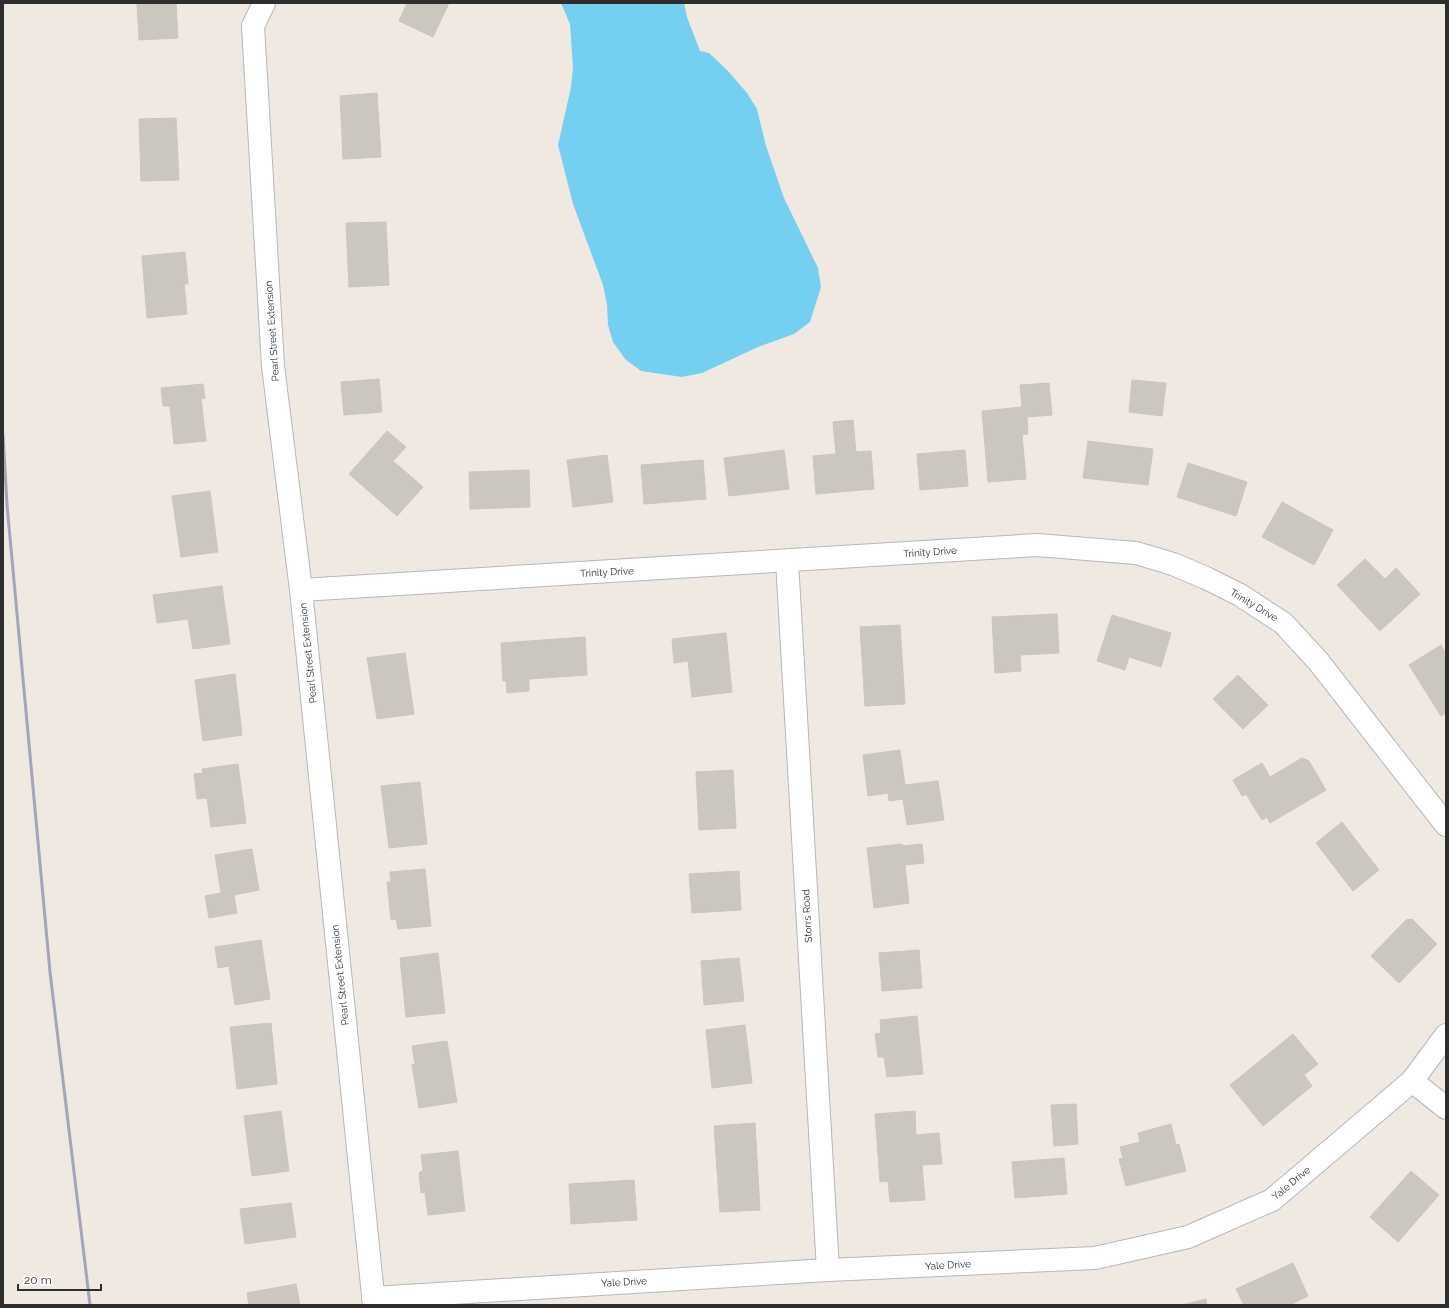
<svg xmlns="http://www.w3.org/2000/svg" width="1449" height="1308" viewBox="0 0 1449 1308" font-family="Raleway,sans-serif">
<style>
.water{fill:#75cff0}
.building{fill:#cbc7bf;stroke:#cbc5ba}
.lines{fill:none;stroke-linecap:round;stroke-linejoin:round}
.street-casing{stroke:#b4b7c1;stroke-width:24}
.street{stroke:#fff;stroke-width:22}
.rail{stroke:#a3a6b8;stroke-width:3}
.labels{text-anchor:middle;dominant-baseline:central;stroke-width:3.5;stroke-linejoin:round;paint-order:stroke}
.street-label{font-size:10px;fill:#2e2e2e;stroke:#fff}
</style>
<rect width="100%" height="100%" fill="#efe9e1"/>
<!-- water -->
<polygon class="water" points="561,3 684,3 687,17 700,51 709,53 728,71 747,93 757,109 766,146 784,198 818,268 821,287 810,322 794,334 758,347 702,373 682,377 641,371 625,359 613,342 608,325 607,304 603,285 573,204 558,145 571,87 573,68 570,24"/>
<!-- building -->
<g class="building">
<polygon points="137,3 176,3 178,38 139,40"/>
<polygon points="407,3 449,3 433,37 399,21"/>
<polygon points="377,93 381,157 343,159 340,96"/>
<polygon points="176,118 179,180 141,181 139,119"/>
<polygon points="386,222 389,285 349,287 346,223"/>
<polygon points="185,252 188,284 184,284 187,314 147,318 142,256"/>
<polygon points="379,379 382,412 344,415 341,382"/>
<polygon points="1132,380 1166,383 1162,416 1129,412"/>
<polygon points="1049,383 1052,415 1027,417 1028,434 1022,435 1026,479 988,482 982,411 1022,407 1020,385"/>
<polygon points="203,384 205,398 201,399 206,441 174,444 170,406 163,406 161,388"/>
<polygon points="853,420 856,452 871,451 874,489 816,494 813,456 836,454 833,422"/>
<polygon points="387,431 406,447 393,461 423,487 397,516 349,474"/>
<polygon points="1088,441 1153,449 1148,485 1083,478"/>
<polygon points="784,450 789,489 729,496 724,458"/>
<polygon points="965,450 968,486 920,490 917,454"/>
<polygon points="607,455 613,502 573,507 567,460"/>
<polygon points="703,460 706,499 644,504 641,465"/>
<polygon points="1188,463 1247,482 1236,516 1177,497"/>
<polygon points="529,470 530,507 470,509 469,472"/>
<polygon points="210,491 218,552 181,557 172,496"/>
<polygon points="1282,502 1333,530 1314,565 1262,537"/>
<polygon points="1365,559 1385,579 1396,568 1420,594 1380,631 1337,585"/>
<polygon points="222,586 230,644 193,649 188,619 157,623 153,595"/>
<polygon points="1057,614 1059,653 1020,655 1021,671 995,673 992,617"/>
<polygon points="1112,615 1171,633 1161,667 1129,657 1125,670 1097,661"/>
<polygon points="900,625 905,704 865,706 860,627"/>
<polygon points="726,633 732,692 692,697 688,661 674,663 672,639"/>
<polygon points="585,637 587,675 529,679 529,691 507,693 506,681 503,681 501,643"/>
<polygon points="1441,645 1446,654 1446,713 1441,716 1409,665"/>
<polygon points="405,653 414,714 377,719 367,658"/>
<polygon points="235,674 242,735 203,741 195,680"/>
<polygon points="1238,675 1268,705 1243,729 1213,699"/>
<polygon points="900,750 905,785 938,781 944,820 907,825 903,799 889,801 888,793 868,796 863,755"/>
<polygon points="1302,758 1309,761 1326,790 1270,823 1267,817 1262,820 1246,794 1242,796 1233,780 1262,763 1270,777"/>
<polygon points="238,764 246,823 211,827 207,798 197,799 194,774 203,773 202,769"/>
<polygon points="733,770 736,828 699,830 696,772"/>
<polygon points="420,782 427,844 389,848 381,786"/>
<polygon points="1342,822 1379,870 1353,891 1316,843"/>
<polygon points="901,844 904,846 922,844 924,863 905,865 909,903 874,908 867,848"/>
<polygon points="252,849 259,890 234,895 237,913 209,918 205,896 221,893 215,855"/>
<polygon points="425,869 431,926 398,929 396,919 391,920 387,882 391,882 390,872"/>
<polygon points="739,871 741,910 692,913 689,874"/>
<polygon points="1412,919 1437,944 1399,983 1371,956 1406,920"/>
<polygon points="261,940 270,999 235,1005 229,966 218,968 215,947"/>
<polygon points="919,950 922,988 882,991 879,953"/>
<polygon points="438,953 445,1013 406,1017 400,958"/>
<polygon points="739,958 744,1001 704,1005 701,961"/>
<polygon points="917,1016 923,1074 887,1077 884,1057 878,1057 875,1034 881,1033 880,1020"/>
<polygon points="271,1023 277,1084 237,1089 230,1027"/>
<polygon points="745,1025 752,1083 712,1088 706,1030"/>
<polygon points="1293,1034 1318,1064 1304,1075 1312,1086 1263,1126 1230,1085"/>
<polygon points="447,1041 457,1102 419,1108 412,1065 415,1064 412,1046"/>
<polygon points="1076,1104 1078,1144 1054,1146 1051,1105"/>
<polygon points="281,1111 289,1171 252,1176 244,1116"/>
<polygon points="915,1111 916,1135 939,1133 942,1164 922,1165 925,1200 890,1202 888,1181 880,1182 875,1114"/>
<polygon points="755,1123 760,1210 720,1212 714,1126"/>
<polygon points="1171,1124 1176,1145 1179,1144 1186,1171 1126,1186 1119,1159 1123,1158 1120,1147 1140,1142 1138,1133"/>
<polygon points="458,1151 465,1211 428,1215 425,1192 421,1193 419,1173 423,1170 421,1155"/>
<polygon points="1064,1158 1067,1194 1015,1198 1012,1162"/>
<polygon points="1411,1171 1439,1195 1398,1242 1370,1217"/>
<polygon points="634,1180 637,1220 571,1224 569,1184"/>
<polygon points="291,1203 296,1237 245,1244 240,1209"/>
<polygon points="1293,1263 1308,1296 1290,1305 1244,1305 1236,1289"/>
<polygon points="296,1284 300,1305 249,1305 247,1293"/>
<polygon points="1206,1299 1207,1305 1182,1305"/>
</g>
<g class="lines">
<!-- street casing -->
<g class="street-casing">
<g id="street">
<polyline points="264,3 253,26 273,366 301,590 374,1305"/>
<polyline points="787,561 828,1270"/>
<polyline points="301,590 1037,545 1136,553 1173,564 1206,578 1240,595 1283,623 1318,661 1446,825"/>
<polyline points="1412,1081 1446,1108"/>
<polyline points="373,1298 828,1270 1095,1258 1188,1237 1272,1200 1412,1081 1446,1035"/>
</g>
</g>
<!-- street -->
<use href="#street" class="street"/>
<!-- rail -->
<polyline class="rail" points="3,435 7,505 50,972 90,1305"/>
</g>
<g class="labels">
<!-- street labels -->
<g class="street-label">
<text transform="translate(272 331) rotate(-94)">Pearl Street Extension</text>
<text transform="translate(930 552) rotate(-4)">Trinity Drive</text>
<text transform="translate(607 572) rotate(-3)">Trinity Drive</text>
<text transform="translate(1254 605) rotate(31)">Trinity Drive</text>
<text transform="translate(308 653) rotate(-96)">Pearl Street Extension</text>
<text transform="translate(807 916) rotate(-93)">Storrs Road</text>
<text transform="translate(340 975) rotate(-96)">Pearl Street Extension</text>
<text transform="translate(1291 1183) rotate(-40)">Yale Drive</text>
<text transform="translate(948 1265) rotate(-3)">Yale Drive</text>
<text transform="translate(624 1282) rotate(-3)">Yale Drive</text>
</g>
</g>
<!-- border -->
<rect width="1449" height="1308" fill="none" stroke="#2e2e2e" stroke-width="8"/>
<!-- scale -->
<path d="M18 1284v6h83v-6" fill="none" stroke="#2e2e2e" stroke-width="2"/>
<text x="24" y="1284" font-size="12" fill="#2e2e2e" stroke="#ffffff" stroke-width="3" paint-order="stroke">20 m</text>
</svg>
